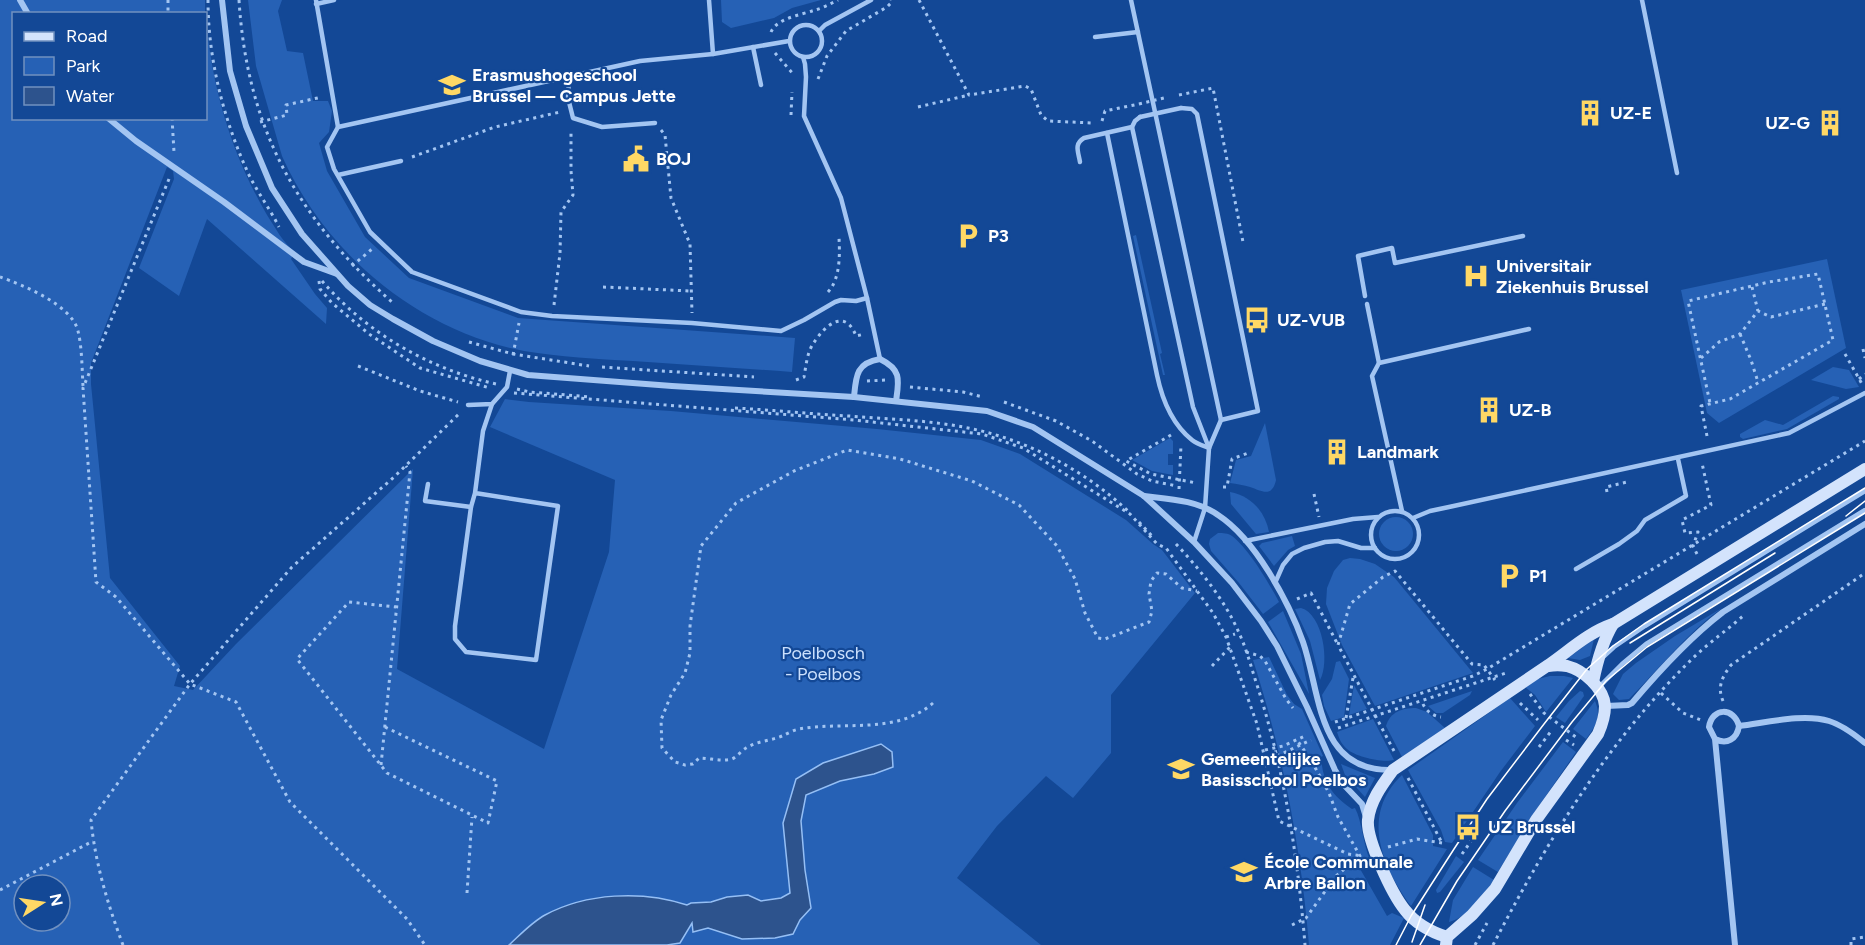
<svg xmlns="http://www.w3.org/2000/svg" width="1865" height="945" viewBox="0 0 1865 945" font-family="Figtree,sans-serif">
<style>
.green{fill:#2661b5;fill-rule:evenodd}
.water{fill:#2d538d;stroke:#95bff5;stroke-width:1.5}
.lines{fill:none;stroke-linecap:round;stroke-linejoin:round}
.path{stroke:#a3c5f2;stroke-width:3;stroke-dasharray:3 4.5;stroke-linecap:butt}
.lane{stroke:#a3c5f2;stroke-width:4.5}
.street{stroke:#a3c5f2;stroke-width:6}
.secondary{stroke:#d3e3fc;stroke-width:12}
.tram{stroke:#fff;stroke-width:1.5}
.path-bridge{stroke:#a3c5f2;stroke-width:3;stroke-dasharray:3 4.5;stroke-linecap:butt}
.lane-bridge{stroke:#a3c5f2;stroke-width:4.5}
.labels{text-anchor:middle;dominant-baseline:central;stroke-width:4.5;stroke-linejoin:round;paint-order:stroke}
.poi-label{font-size:18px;font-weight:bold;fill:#fff;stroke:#134896;text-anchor:start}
.park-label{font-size:18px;fill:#cbe0fd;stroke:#134896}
</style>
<rect width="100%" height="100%" fill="#134896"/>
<!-- green -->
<g class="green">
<path d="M0 0H205V13L14 14V118H206V18C212 88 231 153 267 215 275 227 283 243 295 252L291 259 315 294 327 308 326 324 207 219 179 296 139 268 174 179 173 171 167 167 91 363V384L110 578 180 666 174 686 193 690 236 644 413 469 397 669 544 749 609 552 615 480 490 427 505 399 529 402 671 411 877 429 981 440 1020 454 1126 520 1153 544 1162 550 1195 593 1111 695V753L1073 798 1046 776 997 826 957 878 1041 945H0ZM24 885H60V921H24Z"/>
<path d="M248 0H282L278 11 287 51 303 53 313 101H328L332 111 329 132 319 143 327 171 365 237 409 278 518 318 795 338 792 372C739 368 686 365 633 361 597 359 560 357 524 351 418 331 325 253 282 156L256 66Z"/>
<polygon points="721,0 821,0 792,8 774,18 731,28 722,22"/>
<polygon points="1136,235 1162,353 1160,354 1165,375 1163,375 1133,236"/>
<polygon points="1827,259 1846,348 1719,423 1707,413 1681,290"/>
<polygon points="1833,367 1849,370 1859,387 1846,389 1811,380"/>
<polygon points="1833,396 1839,397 1839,399 1787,429 1743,439 1740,437 1740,434 1765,420 1783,425"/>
<path d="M1265 423 1276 480C1272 498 1262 491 1250 487 1244 485 1237 484 1230 483L1236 460 1251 456Z"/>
<polygon points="1170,438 1173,441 1173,454 1168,454 1168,465 1173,465 1173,475 1152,471 1132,460"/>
<path d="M1230 492C1251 496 1265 511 1269 532L1256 534 1231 504Z"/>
<circle cx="1396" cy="534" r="17"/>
<path d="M1218 533C1223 533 1228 533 1232 536 1249 549 1269 583 1279 602L1263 614 1239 583 1211 551 1209 544 1210 539Z"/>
<polygon points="1292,536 1295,546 1288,550 1274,566 1259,546 1262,543"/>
<polygon points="1350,558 1360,559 1375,564 1394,577 1473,673 1375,706 1342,645 1326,604 1327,588 1334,571 1343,560"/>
<path d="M1301 608C1323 614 1330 663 1320 680L1310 641 1295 609Z"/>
<path d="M1722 608C1686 634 1660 668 1629 699L1619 700 1613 694 1623 674 1636 663 1675 636Z"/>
<polygon points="1283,611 1301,654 1309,694 1268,622"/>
<polygon points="1594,639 1590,656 1580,660 1568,658"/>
<path d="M1269 657 1287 695 1294 704 1302 709 1323 756 1321 757C1323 783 1331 794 1352 809L1355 808C1362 821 1363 844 1370 860L1359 867 1387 916 1392 913 1404 918 1390 945H1309C1301 848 1283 753 1253 660Z"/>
<polygon points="1340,661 1349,679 1344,717 1331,721 1324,706 1322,695 1332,679 1336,662"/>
<polygon points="1550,676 1564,676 1573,678 1546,712 1535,695 1525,687 1538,679"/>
<polygon points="1354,685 1367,709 1349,715"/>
<polygon points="1472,691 1470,695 1443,713 1436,713 1428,706"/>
<polygon points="1580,691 1583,692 1584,696 1565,723 1556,717 1569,701"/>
<polygon points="1510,698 1535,726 1500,772 1452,843 1445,842 1441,830 1408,770"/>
<path d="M1595 701C1602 717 1595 727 1586 739L1573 729Z"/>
<path d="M1416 708 1427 712 1445 728 1402 757 1386 726C1390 712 1402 708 1416 708Z"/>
<path d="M1373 719 1394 760C1382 763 1356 757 1347 749 1341 744 1339 738 1337 732Z"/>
<polygon points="1563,742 1576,752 1532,816 1498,872 1478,860 1517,803"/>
<polygon points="1341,764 1375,778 1365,797 1345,775"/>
<path d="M1402 775 1433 835V846L1447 849 1411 906C1382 866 1360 815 1402 775Z"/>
<polygon points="1456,856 1464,862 1440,892 1437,893 1436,890"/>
<path d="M1473 867 1494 880C1482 896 1470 916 1449 922L1453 900Z"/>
</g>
<!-- water -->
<path class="water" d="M881 744 892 752 893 767 874 774 840 781 806 795 801 821 805 870 811 908 800 920 793 934 775 938 742 939 708 928 693 932 692 923 680 943 667 945H509C520 935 532 922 545 915 586 893 642 890 687 905L691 903 711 902 727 897 748 895 761 901 781 898 790 893 783 823 796 779 823 763Z"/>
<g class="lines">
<!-- path -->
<g class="path">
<polyline points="168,0 168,14"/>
<path d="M208 0C208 60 224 121 249 175 258 193 270 209 279 227"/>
<path d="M239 0C247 128 297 218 392 302"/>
<polyline points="919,0 969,95 1025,86 1031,89 1041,115 1048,121 1093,123"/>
<path d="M771 32C777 18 801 15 815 10 823 8 830 4 838 0"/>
<polyline points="775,53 794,75"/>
<polyline points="818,79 827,56 846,31 887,7 892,2 891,0"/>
<polyline points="1179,95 1213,88 1243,242"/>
<polyline points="918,107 969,95"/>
<polyline points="791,115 792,92"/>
<polyline points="172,118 174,152"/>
<polyline points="1102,121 1105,111 1139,104"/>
<polyline points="260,122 287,115 286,105 322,97"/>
<polyline points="661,130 665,135 671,198 690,244 692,313"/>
<polyline points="412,157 495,127 560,112"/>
<polyline points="169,179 83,388 96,582 116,597 190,684 236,702 290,802 407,919 425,945"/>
<polyline points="352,266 372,249"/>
<path d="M0 277C23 285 72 305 78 331 82 347 82 369 83 386"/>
<polyline points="319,281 320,289 332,303 369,334 420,368 490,388"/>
<path d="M322 281C367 333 429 369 496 384"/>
<polyline points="603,287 691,291"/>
<polyline points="1752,287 1758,311"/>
<path d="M828 292C840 279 840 256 839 238"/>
<polyline points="554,305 560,253 561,212 573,195 571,171 571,130"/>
<polyline points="1740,334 1751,360 1758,382"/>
<polyline points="469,342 513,354 589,366"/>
<polyline points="1863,349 1865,358"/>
<polyline points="1845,354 1862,384"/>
<polyline points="513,355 519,323"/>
<polyline points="1701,358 1719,342 1740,334 1758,311 1771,317 1825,304"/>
<polyline points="358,366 420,391 458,402"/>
<polyline points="602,367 754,377"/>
<polyline points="1859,379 1865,374"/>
<path d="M796 380 804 377C806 366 807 353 813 344 824 326 845 307 856 336L865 334"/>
<polyline points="867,381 887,380"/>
<polyline points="910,387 963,392 983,397"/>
<polyline points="517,389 530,392 591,397"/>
<polyline points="514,393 854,420 982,434 1023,448 1130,514 1157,544 1166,548 1213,613 1226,637 1257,724 1279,821 1348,854 1362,856"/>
<polyline points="1004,402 1056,421 1092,441 1137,474 1152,481 1177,486"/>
<path d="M735 408C773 410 811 414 849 416 887 419 926 420 963 427 1024 438 1083 469 1128 511"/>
<polyline points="1171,435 1126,461 1151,474 1196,483"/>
<polyline points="1707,436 1701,406 1730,399 1833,340 1818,274 1769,282 1688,301 1710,403"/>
<polyline points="1223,487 1227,487 1232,459 1248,453"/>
<polyline points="1179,489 1181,445"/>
<polyline points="1607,492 1606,487 1627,482 1627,480"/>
<polyline points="1314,494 1319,517"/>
<polyline points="1139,522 1153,537"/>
<path d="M1176 544C1199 568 1226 602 1239 633 1247 650 1251 667 1257 685 1284 769 1298 857 1305 945"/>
<polyline points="1697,554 1693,546 1698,532 1685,533 1682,520 1711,505 1702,463"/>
<polyline points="1297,599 1311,593 1337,643"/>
<polyline points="1226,637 1235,634"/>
<polyline points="1246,652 1260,656 1265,661 1286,699 1293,708"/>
<polyline points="1212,666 1230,647"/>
<polyline points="1661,693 1683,713 1701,720"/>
<polyline points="1530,694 1544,713 1577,738"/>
<path d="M1723 701C1717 687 1722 677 1731 665L1865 573"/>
<path d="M933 703C897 735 843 721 799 729 793 730 787 734 782 736 770 741 757 741 746 748 741 751 737 757 732 759 721 762 710 758 699 758L693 764 685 765 675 762 662 748 661 720 671 695 685 673 690 653V626L701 546 736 503 794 471 847 450 900 459 972 481 1019 505 1057 546 1075 579 1085 613 1098 638 1105 639 1149 622 1152 611 1149 594 1151 581 1157 573 1166 574 1182 588 1197 591"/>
<polyline points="1520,703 1538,720"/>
<path d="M1423 704C1426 711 1433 716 1441 717"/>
<polyline points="1346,718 1353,678"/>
<polyline points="1335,722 1473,676 1487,669 1865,441"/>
<polyline points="385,727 497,781 488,823 387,773 297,659 349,602 396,607"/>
<polyline points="1338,728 1509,672"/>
<polyline points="1566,740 1574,745"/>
<polyline points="1539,747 1552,730"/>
<polyline points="1265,750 1283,746 1307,735"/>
<polyline points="1394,751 1338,645 1350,604 1383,577 1395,571 1472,664 1484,665 1495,680"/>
<polyline points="1277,756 1311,740"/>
<polyline points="381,765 410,472 406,466"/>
<polyline points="1408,778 1442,843"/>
<polyline points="1388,847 1417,839 1442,843"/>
<polyline points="1462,854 1476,834"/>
<polyline points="0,890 93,841"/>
<polyline points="467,893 472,817"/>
<polyline points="1292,925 1306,918 1336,876 1360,856 1338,817 1329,793 1311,760 1297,740"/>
<path d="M123 945C108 905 95 863 91 820L190 684 292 567 394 477 461 412"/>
<polyline points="1475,945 1487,923"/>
<path d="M1493 945C1546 843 1608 741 1691 660 1707 644 1726 631 1743 616"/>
<polyline points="1851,945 1851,939 1865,937"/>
</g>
<!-- lane -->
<g class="lane">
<polyline points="316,0 338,127 640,61 713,54"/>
<polyline points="709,0 713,54 789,41"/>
<polyline points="1131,0 1221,420 1209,448 1205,508 1194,542"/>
<polyline points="1642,0 1677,173"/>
<polyline points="316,4 334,0"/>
<circle cx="806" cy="41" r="16"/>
<polyline points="819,31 825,25 871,0"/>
<polyline points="1095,37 1138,32"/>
<polyline points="753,47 761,85"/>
<polyline points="803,57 805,64 806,77 804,116 841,198 867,298 880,359"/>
<polyline points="569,75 568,98 573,118 602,127 655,123"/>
<polyline points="1181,108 1192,109 1197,114 1258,411 1221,420"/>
<polyline points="338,127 327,147 334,169 370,232 412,272 521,312 552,316 692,323 781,331 804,320 835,302 841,300 856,301 867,298"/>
<polyline points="1132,127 1193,407 1209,448"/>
<path d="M1107 133 1157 375C1162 399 1172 424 1192 440 1197 444 1204 446 1209 448"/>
<path d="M1080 162C1078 151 1074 144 1084 138L1132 127 1135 121 1140 117"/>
<polyline points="338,175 401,161"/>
<polyline points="1365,296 1358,256 1392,248 1395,263 1523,236"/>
<polyline points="1367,304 1379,363"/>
<polyline points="468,405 492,404 507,387 510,371"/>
<polyline points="428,484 425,501 471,507"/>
<polyline points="475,493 558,506 536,660 466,652 455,639 455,626 471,507 475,493 483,431 492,404"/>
<circle cx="1395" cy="535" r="24"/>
<polyline points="1402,511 1372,376 1379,363 1529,329"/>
<polyline points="1413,518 1430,511 1449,507 1789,433 1865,393"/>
<polyline points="1245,541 1353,519 1378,517"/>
<polyline points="1576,569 1619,544 1637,531 1645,520 1686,496 1678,459"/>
<polyline points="1275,583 1283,565 1292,554 1304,548 1325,542 1338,541 1361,548 1375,548"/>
<polyline points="1602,658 1614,647 1645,626 1865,491"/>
<polyline points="1598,688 1622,664 1646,644 1865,510"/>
</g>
<!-- street -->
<g class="street">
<polyline points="20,0 28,14"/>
<polyline points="222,0 230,71 246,126 272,188 302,234 348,286 370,305 393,319 433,341 480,361 528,375 672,386 854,397 987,411 1033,427 1144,496 1194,542 1232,583 1261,621 1277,646 1307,707 1335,770 1344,785 1362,804 1366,817"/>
<polyline points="108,118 136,141 224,202 304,262 337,274"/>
<path d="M854 397C856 376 856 363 880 359 902 370 899 380 896 401"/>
<path d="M1144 496C1169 499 1197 500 1218 515 1255 539 1289 602 1303 642 1321 694 1317 772 1392 770"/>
<path d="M1606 706 1628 705 1632 703C1659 671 1689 638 1723 612L1865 524"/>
<path d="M1739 726C1765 723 1803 713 1829 721 1842 725 1854 734 1865 743"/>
<path d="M1715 739C1727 745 1737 739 1739 726 1734 707 1712 707 1709 727L1715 739 1735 945"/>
</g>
<!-- secondary -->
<g class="secondary">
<path d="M1593 682C1597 662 1602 642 1613 624"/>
<path d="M1447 937C1431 932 1415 923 1405 910 1392 894 1366 839 1368 820 1370 801 1382 785 1393 770L1547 666C1569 651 1587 633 1613 624L1865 469"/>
<path d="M1446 945 1447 937 1472 915 1495 889 1536 820 1598 734C1602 725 1605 716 1605 706 1604 688 1583 670 1567 666 1561 665 1554 665 1548 666"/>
</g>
<!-- tram -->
<g class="tram">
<polyline points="1846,516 1865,501"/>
<polyline points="1630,643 1775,553"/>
<polyline points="1412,942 1425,905"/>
<polyline points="1396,945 1411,916 1454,849 1487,799 1544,724 1587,669 1613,646 1644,624 1865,488"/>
<polyline points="1420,945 1457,881 1505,811 1572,722 1606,681 1647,647 1865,513"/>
</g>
<!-- path-bridge -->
<polyline class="path-bridge" points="1139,104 1164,98"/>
<!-- lane-bridge -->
<polyline class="lane-bridge" points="1140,117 1181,108"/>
</g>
<!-- icons -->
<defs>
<g id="university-bare" transform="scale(2.07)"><path d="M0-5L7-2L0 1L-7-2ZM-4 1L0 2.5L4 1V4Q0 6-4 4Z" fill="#ffd865" stroke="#134896" stroke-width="2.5" paint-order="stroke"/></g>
<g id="building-bare" transform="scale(2.07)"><path d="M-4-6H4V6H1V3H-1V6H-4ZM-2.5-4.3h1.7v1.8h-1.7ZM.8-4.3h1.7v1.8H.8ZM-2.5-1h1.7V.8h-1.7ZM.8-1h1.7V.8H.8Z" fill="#ffd865" stroke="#134896" stroke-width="2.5" paint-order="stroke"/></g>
<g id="civic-bare" transform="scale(2.07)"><path d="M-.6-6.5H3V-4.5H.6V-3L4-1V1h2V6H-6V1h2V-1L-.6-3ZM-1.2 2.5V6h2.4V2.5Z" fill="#ffd865" stroke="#134896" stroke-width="2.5" paint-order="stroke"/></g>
<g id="parking-bare" transform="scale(2.07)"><path d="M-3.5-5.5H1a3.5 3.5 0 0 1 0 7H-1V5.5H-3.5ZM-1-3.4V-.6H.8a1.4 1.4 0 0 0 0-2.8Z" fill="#ffd865" stroke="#134896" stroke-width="2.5" paint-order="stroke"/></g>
<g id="hospital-bare" transform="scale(2.07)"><path d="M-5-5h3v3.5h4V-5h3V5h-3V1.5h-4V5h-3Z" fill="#ffd865" stroke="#134896" stroke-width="2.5" paint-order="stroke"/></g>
<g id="bus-bare" transform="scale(2.07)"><path d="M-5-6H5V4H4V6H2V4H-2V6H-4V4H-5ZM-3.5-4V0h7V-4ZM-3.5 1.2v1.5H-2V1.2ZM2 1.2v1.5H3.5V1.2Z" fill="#ffd865" stroke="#134896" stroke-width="2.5" paint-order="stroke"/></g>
<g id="school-bare" transform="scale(2.07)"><path d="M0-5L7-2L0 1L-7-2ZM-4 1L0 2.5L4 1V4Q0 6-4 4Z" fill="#ffd865" stroke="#134896" stroke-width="2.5" paint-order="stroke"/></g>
</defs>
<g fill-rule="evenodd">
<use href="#university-bare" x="452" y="85"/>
<use href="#building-bare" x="1590" y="113"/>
<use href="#building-bare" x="1830" y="123"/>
<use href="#civic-bare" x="636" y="159"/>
<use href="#parking-bare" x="968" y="236"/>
<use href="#hospital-bare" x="1476" y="276"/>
<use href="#bus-bare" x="1257" y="320"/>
<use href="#building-bare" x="1489" y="410"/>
<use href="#building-bare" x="1337" y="452"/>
<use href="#parking-bare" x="1509" y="576"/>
<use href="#school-bare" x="1181" y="769"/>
<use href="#bus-bare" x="1468" y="827"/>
<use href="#school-bare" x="1244" y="872"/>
</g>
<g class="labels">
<!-- poi labels -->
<g class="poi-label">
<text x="472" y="75">Erasmushogeschool<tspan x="472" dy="21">Brussel — Campus Jette</tspan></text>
<text x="1610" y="113">UZ-E</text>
<text x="1810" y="123" text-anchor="end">UZ-G</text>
<text x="656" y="159">BOJ</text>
<text x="988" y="236">P3</text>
<text x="1496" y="266">Universitair<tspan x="1496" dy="21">Ziekenhuis Brussel</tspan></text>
<text x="1277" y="320">UZ-VUB</text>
<text x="1509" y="410">UZ-B</text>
<text x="1357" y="452">Landmark</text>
<text x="1529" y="576">P1</text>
<text x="1201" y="759">Gemeentelijke<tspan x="1201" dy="21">Basisschool Poelbos</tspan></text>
<text x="1488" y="827">UZ Brussel</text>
<text x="1264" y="862">École Communale<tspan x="1264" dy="21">Arbre Ballon</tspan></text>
</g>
<!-- park labels -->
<g class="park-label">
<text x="823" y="653">Poelbosch<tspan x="823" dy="21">- Poelbos</tspan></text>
</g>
</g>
<!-- legend -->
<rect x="12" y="12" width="195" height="108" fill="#134896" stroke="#7191c0" stroke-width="1.5"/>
<rect x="24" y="32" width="30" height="9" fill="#d3e3fc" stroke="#7191c0" stroke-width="1.5"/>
<text x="66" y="42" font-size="18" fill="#ffffff">Road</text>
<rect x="24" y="57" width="30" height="18" fill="#2661b5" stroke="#7191c0" stroke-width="1.5"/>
<text x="66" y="72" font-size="18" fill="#ffffff">Park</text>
<rect x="24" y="87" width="30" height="18" fill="#2d538d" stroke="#7191c0" stroke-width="1.5"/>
<text x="66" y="102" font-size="18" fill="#ffffff">Water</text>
<!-- north arrow -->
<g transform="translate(42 903) rotate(78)"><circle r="28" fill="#134896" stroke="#7191c0" stroke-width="1.5"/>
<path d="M0-4.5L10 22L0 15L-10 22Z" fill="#ffd865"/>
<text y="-9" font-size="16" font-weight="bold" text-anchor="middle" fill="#ffffff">N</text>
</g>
</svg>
